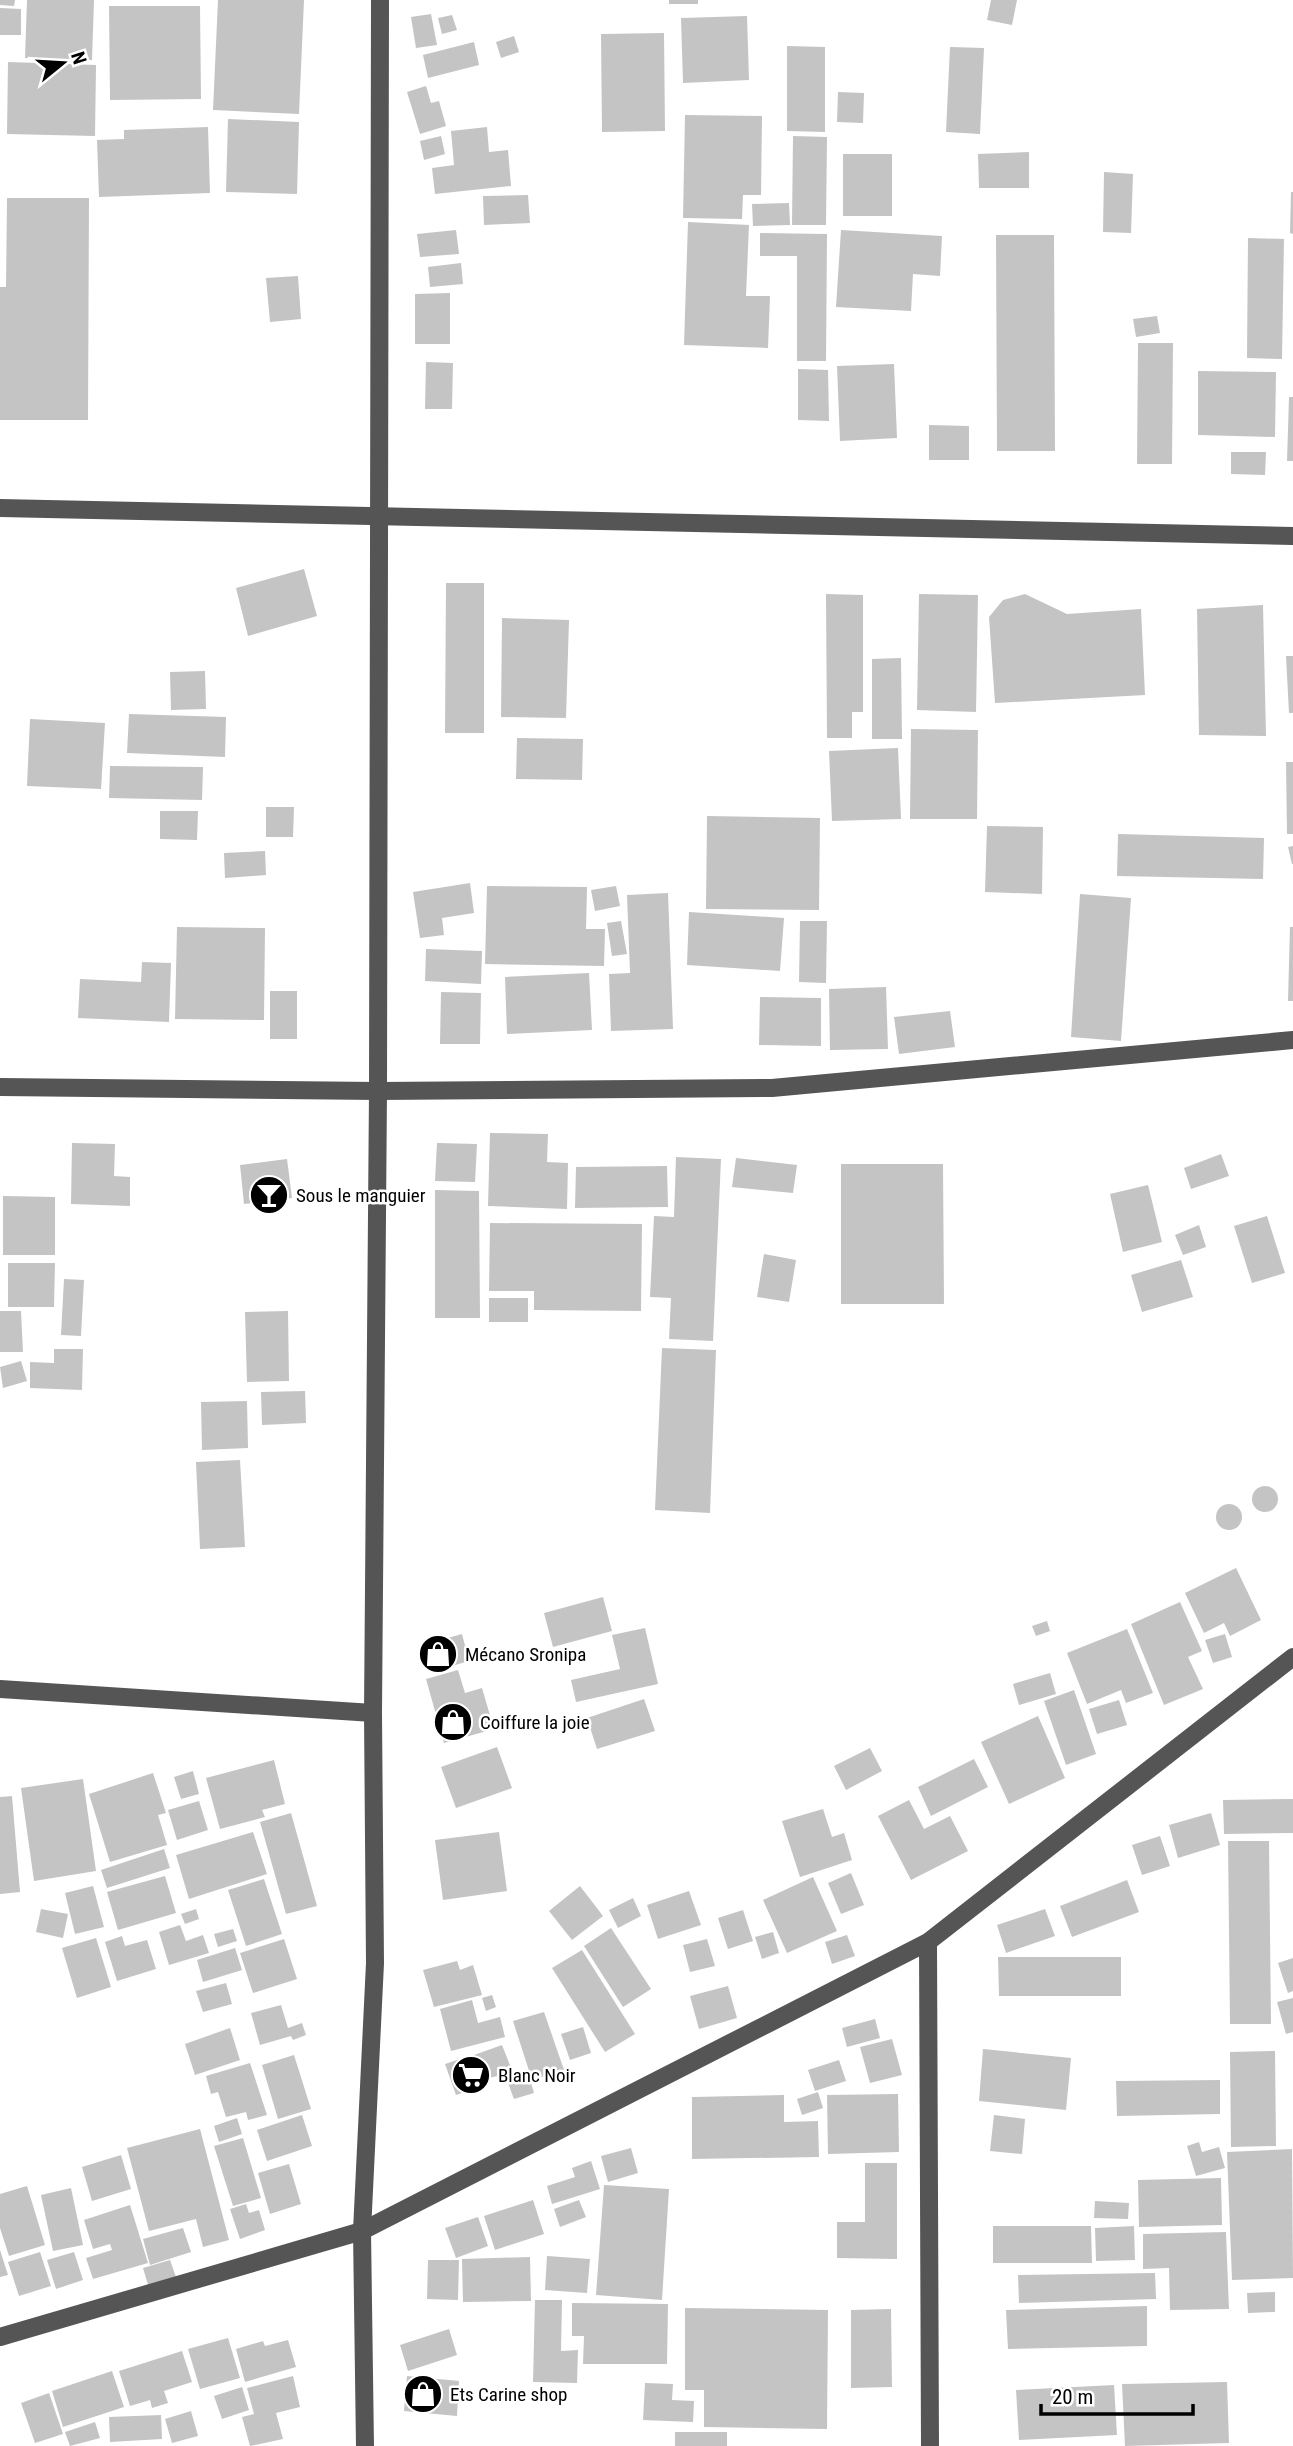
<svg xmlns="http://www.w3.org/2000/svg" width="1293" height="2446" viewBox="0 0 1293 2446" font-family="'Roboto Condensed',sans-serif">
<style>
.building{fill:#c4c4c4}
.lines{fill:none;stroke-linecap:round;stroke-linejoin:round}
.minor{stroke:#555;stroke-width:18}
.labels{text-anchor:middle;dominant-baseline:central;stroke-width:5;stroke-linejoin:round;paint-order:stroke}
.poi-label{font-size:19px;fill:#000;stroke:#fff;text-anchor:start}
</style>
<rect width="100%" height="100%" fill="#fff"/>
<!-- building -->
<g class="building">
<polygon points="0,0 15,0 14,6 0,5"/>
<polygon points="27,0 94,0 92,60 25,58"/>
<polygon points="218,0 304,0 299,114 213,110"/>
<rect x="669" y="0" width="29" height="4"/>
<polygon points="991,0 1017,0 1012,25 987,20"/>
<polygon points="109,6 200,6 201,99 110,100"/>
<polygon points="0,8 21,9 21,35 0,35"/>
<polygon points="431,14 437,45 416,48 411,17"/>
<polygon points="452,15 457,30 442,34 438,18"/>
<polygon points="747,16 749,80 683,83 681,18"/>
<polygon points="664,33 665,131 602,132 601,34"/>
<polygon points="514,36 519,52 501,58 496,42"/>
<polygon points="474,42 479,65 428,78 423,55"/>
<polygon points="787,46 825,47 825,132 787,131"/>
<polygon points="950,47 984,48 980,134 946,132"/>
<polygon points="8,62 96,65 95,136 7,134"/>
<polygon points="426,86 431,103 439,101 446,126 420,134 407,92"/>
<polygon points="838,92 864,93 863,123 837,122"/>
<polygon points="685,115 762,116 761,195 743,195 742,219 683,218"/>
<polygon points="228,119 299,122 297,194 226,192"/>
<polygon points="208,127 210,193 99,197 97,140 124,139 124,130"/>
<polygon points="487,127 489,152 508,150 511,186 435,194 432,168 454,165 451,131"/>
<polygon points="441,136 445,154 424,160 420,141"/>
<polygon points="793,136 827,137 826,225 792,225"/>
<polygon points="1029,152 1029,188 979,188 978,154"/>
<rect x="843" y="154" width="49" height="62"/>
<polygon points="1104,172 1133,174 1131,233 1103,232"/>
<polygon points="1291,192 1293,192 1293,234 1290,233"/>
<polygon points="528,195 530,223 484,225 483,196"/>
<polygon points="7,198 89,198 88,420 0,420 0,287 6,287"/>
<polygon points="789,203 790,225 753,226 752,204"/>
<polygon points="688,222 749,225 746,296 770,296 768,348 684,345"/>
<polygon points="456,230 459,254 420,257 417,234"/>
<polygon points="841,230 942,236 940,276 913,274 911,311 836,307"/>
<polygon points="760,233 827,234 826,361 797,361 797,256 760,256"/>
<polygon points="996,235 1054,235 1055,451 997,451"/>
<polygon points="1248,238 1284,239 1282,359 1247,358"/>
<polygon points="461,263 463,284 430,287 428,267"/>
<polygon points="298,276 301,319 270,322 266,278"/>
<polygon points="450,293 450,344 415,344 415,294"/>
<polygon points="1157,316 1160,333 1136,337 1133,319"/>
<polygon points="1138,343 1173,343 1172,464 1137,464"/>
<polygon points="426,362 453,363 452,409 425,409"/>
<polygon points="894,364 897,438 840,441 837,366"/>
<polygon points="798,369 828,370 829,421 798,420"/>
<polygon points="1198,371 1276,372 1275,437 1198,435"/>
<polygon points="1289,397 1293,397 1293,461 1287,461"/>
<polygon points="929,425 969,426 969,460 929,460"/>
<polygon points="1231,452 1266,452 1265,475 1231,474"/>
<polygon points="304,569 317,616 248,636 236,588"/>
<polygon points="446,583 484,583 484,733 445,733"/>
<polygon points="826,594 863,595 863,712 852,712 852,738 827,738"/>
<polygon points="919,594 978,595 976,712 917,710"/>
<polygon points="1025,594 1067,614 1141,609 1145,695 995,703 989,617 1003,600"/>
<polygon points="1263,605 1266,736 1199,735 1197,609"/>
<polygon points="502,618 569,620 566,718 501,717"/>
<polygon points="1286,656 1293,656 1293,713 1289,713"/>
<polygon points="901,658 902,739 872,739 872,659"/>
<polygon points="205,671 206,709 171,710 170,672"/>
<polygon points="129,714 226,717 225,757 127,753"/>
<polygon points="30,719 105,723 101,789 27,786"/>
<polygon points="911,729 978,730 977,819 910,819"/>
<polygon points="517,738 583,739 582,780 516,779"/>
<polygon points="898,748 901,819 832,821 829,751"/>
<polygon points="1286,762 1293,762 1293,834 1287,834"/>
<polygon points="110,766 203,767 202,800 109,798"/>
<polygon points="266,807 294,807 293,837 266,837"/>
<polygon points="160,811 198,811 197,840 160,839"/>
<polygon points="707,816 820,818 819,910 706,909"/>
<polygon points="987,826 1043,827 1042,894 985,892"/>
<polygon points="1118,834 1264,838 1263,879 1117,876"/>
<polygon points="1293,846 1293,864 1292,864 1288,847"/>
<polygon points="265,851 266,875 225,878 224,853"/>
<polygon points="470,883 474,913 442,918 444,935 420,938 413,892"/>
<polygon points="487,886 587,887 586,929 605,929 604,966 485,964"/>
<polygon points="616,886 620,906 595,911 591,890"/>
<polygon points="668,893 673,1029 611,1031 609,974 630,973 627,895"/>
<polygon points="1080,894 1131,898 1121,1041 1071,1037"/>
<polygon points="689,912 784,918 780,971 687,965"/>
<polygon points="621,921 627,954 612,956 607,923"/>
<polygon points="800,921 827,921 826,983 799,982"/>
<polygon points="177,927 265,928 264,1020 175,1019"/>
<polygon points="1290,927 1293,927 1293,1001 1288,1001"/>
<polygon points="426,949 482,951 481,984 425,981"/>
<polygon points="142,962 171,963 169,1022 78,1018 80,979 141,982"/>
<polygon points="589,973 592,1030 507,1034 505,977"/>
<polygon points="886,987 888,1049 830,1050 829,989"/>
<rect x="270" y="991" width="27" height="48"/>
<polygon points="441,992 481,993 480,1044 440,1044"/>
<polygon points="760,997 821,998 821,1046 759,1045"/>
<polygon points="950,1011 955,1047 899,1054 894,1017"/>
<polygon points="490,1133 548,1134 547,1162 568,1163 567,1209 488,1206"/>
<polygon points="72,1143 115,1144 114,1176 130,1177 130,1206 71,1204"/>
<polygon points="437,1143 477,1144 475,1182 435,1181"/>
<polygon points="1221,1154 1229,1176 1191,1189 1184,1168"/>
<polygon points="676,1157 721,1159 713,1341 669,1339 671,1298 650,1297 654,1216 674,1217"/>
<polygon points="736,1158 797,1165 793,1193 732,1187"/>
<polygon points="287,1159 292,1198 244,1204 240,1165"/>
<polygon points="841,1164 943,1164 944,1304 841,1304"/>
<polygon points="667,1166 668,1207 575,1208 576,1167"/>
<polygon points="1148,1185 1162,1242 1123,1252 1110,1194"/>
<polygon points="435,1190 479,1191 480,1318 435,1318"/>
<polygon points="3,1196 55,1197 55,1255 3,1255"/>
<polygon points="1267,1216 1285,1273 1252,1283 1234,1226"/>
<polygon points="490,1223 642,1224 641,1311 534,1310 534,1291 489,1291"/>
<polygon points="1199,1225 1206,1247 1183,1255 1175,1235"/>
<polygon points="764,1254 796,1260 789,1302 757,1297"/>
<polygon points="1181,1260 1193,1297 1142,1312 1131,1275"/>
<polygon points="8,1263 55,1263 54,1307 8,1307"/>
<polygon points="64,1279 84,1280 81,1336 61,1335"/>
<rect x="489" y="1298" width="39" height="24"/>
<polygon points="0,1311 21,1311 23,1352 0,1352"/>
<polygon points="288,1311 289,1381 247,1382 245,1312"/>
<polygon points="662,1348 716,1350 710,1513 655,1510"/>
<polygon points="54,1349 83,1349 82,1390 30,1388 30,1362 54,1363"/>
<polygon points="21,1361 27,1381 3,1388 0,1367"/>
<polygon points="305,1391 306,1423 262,1425 261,1392"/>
<polygon points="247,1401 248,1448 202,1450 201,1402"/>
<polygon points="240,1460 245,1547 200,1549 196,1462"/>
<circle cx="1265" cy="1499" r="13"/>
<circle cx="1229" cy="1517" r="13"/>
<polygon points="1236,1568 1261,1620 1230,1636 1224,1623 1204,1633 1185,1593"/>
<polygon points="603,1597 612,1631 553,1647 544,1613"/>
<polygon points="1180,1602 1202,1651 1188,1657 1203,1689 1164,1705 1131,1624"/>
<polygon points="1047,1621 1050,1631 1036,1636 1032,1626"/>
<polygon points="645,1628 658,1684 576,1702 571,1680 620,1669 612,1635"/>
<polygon points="1127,1629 1153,1693 1126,1703 1121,1690 1087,1704 1067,1653"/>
<polygon points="462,1634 469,1661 438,1670 430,1643"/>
<polygon points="1225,1634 1232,1657 1213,1663 1205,1640"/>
<polygon points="458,1670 465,1693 482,1688 494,1729 444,1743 426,1679"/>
<polygon points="1050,1673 1056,1694 1019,1705 1013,1684"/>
<polygon points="1074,1690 1096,1754 1066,1765 1044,1701"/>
<polygon points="644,1699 655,1731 597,1749 587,1718"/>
<polygon points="1119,1700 1127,1725 1097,1734 1089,1709"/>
<polygon points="1038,1716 1065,1778 1009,1804 981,1742"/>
<polygon points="497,1747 512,1788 456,1808 441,1767"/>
<polygon points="870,1748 882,1771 846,1790 834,1766"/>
<polygon points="974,1759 988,1787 931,1816 918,1787"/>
<polygon points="274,1760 285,1804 262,1810 265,1817 220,1829 206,1778"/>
<polygon points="193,1771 199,1794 181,1799 174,1777"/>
<polygon points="153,1773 166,1813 158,1815 167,1845 110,1862 89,1794"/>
<polygon points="83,1779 96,1871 34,1881 21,1788"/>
<polygon points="12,1796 20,1892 0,1894 0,1797"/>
<polygon points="1293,1799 1293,1833 1224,1834 1223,1800"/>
<polygon points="909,1800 924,1829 950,1816 968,1851 911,1880 878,1816"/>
<polygon points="199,1801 208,1830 177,1840 168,1810"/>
<polygon points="823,1809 832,1837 844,1833 852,1860 800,1877 782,1821"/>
<polygon points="291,1813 317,1906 286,1914 260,1822"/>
<polygon points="1211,1813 1220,1845 1178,1858 1169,1825"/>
<polygon points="253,1832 267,1874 189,1899 176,1855"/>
<polygon points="499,1832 507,1891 443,1900 435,1840"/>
<polygon points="1160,1836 1170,1866 1142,1875 1132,1845"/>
<polygon points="1228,1841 1269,1841 1271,2024 1230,2024"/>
<polygon points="164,1849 170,1868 107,1888 101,1870"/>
<polygon points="851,1873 864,1905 841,1914 828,1883"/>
<polygon points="165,1876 176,1913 118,1930 107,1892"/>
<polygon points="813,1877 837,1931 787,1953 763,1900"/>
<polygon points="264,1879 282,1934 246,1946 228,1890"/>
<polygon points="1127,1880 1139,1912 1072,1937 1060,1906"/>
<polygon points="93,1886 104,1927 75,1934 65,1893"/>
<polygon points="580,1886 603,1916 572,1940 549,1911"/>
<polygon points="689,1891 701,1925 658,1939 647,1905"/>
<polygon points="633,1898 641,1916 618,1928 609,1910"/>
<polygon points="41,1909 68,1914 63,1938 36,1932"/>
<polygon points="196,1909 199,1919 185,1924 181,1914"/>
<polygon points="1045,1909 1055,1936 1006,1953 997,1925"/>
<polygon points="743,1910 753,1941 728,1949 718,1918"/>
<polygon points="180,1925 186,1941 203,1935 209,1953 169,1965 159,1932"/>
<polygon points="611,1928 651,1989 623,2007 584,1946"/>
<polygon points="233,1929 237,1941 218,1947 214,1934"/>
<polygon points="773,1932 779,1953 762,1959 755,1937"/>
<polygon points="847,1935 855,1956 832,1964 825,1942"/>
<polygon points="122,1936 125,1946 147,1940 156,1969 117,1981 105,1942"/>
<polygon points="96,1938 111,1987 77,1998 62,1948"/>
<polygon points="284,1939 297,1979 253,1993 240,1953"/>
<polygon points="707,1939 715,1966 690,1972 683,1945"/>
<polygon points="235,1948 242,1970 203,1982 197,1960"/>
<polygon points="582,1950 635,2034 605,2052 552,1968"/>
<polygon points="998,1957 1121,1957 1121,1996 999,1996"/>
<polygon points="1293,1958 1293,1991 1288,1993 1278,1963"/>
<polygon points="457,1961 460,1970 473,1965 482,1995 434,2007 423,1970"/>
<polygon points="226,1983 232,2004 203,2012 196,1991"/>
<polygon points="728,1986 737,2018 699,2029 690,1996"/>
<polygon points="492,1995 496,2007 486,2011 482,1998"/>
<polygon points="1293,1998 1293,2032 1286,2034 1277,2002"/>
<polygon points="472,2000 478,2023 500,2017 505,2037 451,2051 440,2009"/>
<polygon points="281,2005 288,2028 302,2023 306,2035 293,2040 291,2036 260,2045 251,2013"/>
<polygon points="544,2012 564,2070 532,2080 513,2021"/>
<polygon points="875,2019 880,2038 847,2047 842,2028"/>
<polygon points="583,2027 591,2053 570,2060 561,2034"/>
<polygon points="230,2028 240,2060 195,2075 185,2044"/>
<polygon points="892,2039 902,2075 870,2083 860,2047"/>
<polygon points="502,2045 513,2073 483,2079 474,2055"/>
<polygon points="983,2049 1071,2058 1066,2110 979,2101"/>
<polygon points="1275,2051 1276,2146 1231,2147 1230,2052"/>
<polygon points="294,2055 311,2109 278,2119 262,2065"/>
<polygon points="472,2055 483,2086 456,2095 445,2064"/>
<polygon points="839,2060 846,2081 815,2091 808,2070"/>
<polygon points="250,2063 267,2115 248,2120 246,2112 226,2117 218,2092 211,2094 206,2076"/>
<polygon points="529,2076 534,2093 514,2099 508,2083"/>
<polygon points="1220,2080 1220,2114 1117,2116 1116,2081"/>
<polygon points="818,2092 823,2108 802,2115 797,2099"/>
<polygon points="898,2094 899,2152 828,2154 827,2095"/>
<polygon points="784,2095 784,2122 818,2121 819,2157 692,2159 692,2097"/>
<polygon points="302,2115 312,2146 267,2161 257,2130"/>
<polygon points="994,2115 1025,2119 1022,2154 990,2151"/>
<polygon points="237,2118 242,2134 219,2142 214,2126"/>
<polygon points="200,2129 229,2240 203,2247 196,2219 149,2231 127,2148"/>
<polygon points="243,2138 261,2198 233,2206 214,2146"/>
<polygon points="1199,2142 1202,2152 1219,2147 1225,2168 1196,2176 1187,2146"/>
<polygon points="631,2148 638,2173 608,2182 601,2156"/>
<polygon points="1292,2149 1293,2278 1232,2280 1227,2152"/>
<polygon points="121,2155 131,2189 92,2201 82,2167"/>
<polygon points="591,2161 600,2189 552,2204 547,2186 575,2177 572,2168"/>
<polygon points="865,2163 897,2163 897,2259 837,2258 837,2222 865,2222"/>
<polygon points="289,2164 301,2204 270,2214 258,2173"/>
<polygon points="1221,2178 1222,2225 1139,2227 1138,2180"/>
<polygon points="604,2185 669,2189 662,2300 596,2295"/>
<polygon points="27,2186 45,2245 9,2256 0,2228 0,2194"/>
<polygon points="71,2188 83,2245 53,2251 41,2195"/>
<polygon points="533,2200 544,2234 495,2250 484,2216"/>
<polygon points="579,2200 586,2217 560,2227 554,2209"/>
<polygon points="1095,2201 1129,2203 1128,2219 1094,2218"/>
<polygon points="246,2204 249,2213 259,2210 265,2230 240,2239 230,2209"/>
<polygon points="130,2205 148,2263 93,2279 86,2258 112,2250 110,2244 93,2249 84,2220"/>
<polygon points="478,2217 488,2246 456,2258 445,2228"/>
<polygon points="993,2226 1091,2226 1092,2263 993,2263"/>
<polygon points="1134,2226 1135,2260 1096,2261 1095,2228"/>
<polygon points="183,2228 191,2252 150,2265 143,2239"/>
<polygon points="1226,2232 1229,2309 1170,2310 1169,2268 1143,2269 1143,2234"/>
<polygon points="0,2250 8,2275 0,2277"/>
<polygon points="40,2252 51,2286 19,2296 8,2262"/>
<polygon points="74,2252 83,2280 56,2289 47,2260"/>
<polygon points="547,2256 590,2259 587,2293 545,2290"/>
<polygon points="530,2257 531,2301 463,2302 462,2259"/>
<polygon points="170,2260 177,2280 149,2288 143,2268"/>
<polygon points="428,2260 459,2260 458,2300 427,2299"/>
<polygon points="1155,2273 1156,2299 1019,2303 1018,2275"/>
<polygon points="1275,2292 1275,2312 1248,2313 1247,2293"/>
<polygon points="535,2300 562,2300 561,2351 578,2350 577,2383 533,2382"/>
<polygon points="572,2303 668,2304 667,2364 583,2364 584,2336 572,2336"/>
<polygon points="1147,2306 1147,2346 1008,2349 1006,2310"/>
<polygon points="685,2308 828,2310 827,2429 704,2427 704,2390 685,2390"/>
<polygon points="891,2309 892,2387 851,2388 851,2310"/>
<polygon points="449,2329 457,2355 408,2371 400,2345"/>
<polygon points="228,2338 240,2378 200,2389 188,2349"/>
<polygon points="288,2340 296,2367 245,2382 236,2349 263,2341 265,2346"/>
<polygon points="182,2351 192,2382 164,2391 168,2403 152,2408 150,2400 130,2406 119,2371"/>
<polygon points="112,2371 124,2407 63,2427 52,2391"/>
<polygon points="293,2376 300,2407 276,2413 283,2439 250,2446 242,2417 254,2414 247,2388"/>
<polygon points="407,2376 459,2381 457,2416 404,2411"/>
<polygon points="1227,2382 1229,2443 1125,2446 1122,2384"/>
<polygon points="645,2383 673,2384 672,2400 694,2401 693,2422 643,2420"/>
<polygon points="1114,2385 1117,2435 1019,2440 1016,2390"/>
<polygon points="242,2387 249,2410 222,2419 214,2396"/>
<polygon points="49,2393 63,2434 35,2443 21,2403"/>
<polygon points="191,2411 198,2436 172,2443 165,2419"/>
<polygon points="161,2415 162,2439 110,2442 109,2417"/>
<polygon points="95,2422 100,2438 70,2446 65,2432"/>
<rect x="675" y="2432" width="52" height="14"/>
</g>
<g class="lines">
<!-- minor -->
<g class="minor">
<polyline points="0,508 1293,536"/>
<polyline points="0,1087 378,1091 772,1088 1293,1040"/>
<polyline points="0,1689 373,1713"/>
<polyline points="928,1942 930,2446"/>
<polyline points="0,2337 362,2231 928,1942 1293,1657"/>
<polyline points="365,2446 362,2231 375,1963 373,1713 378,1091 380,0"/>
</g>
</g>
<!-- icons -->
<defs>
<g id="bar-disc" transform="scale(2.0125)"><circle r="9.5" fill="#000" stroke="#fff"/><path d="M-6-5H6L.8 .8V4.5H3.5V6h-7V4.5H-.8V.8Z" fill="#fff"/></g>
<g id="shop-disc" transform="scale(2.0125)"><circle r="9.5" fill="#000" stroke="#fff"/><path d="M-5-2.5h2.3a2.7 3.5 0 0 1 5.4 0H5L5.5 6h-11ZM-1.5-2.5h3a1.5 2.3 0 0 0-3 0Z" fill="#fff"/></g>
<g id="supermarket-disc" transform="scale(2.0125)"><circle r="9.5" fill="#000" stroke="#fff"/><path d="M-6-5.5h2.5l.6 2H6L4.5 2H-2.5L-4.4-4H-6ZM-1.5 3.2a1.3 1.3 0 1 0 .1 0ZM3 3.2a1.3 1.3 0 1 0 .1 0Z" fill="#fff"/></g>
</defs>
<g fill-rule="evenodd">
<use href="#bar-disc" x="269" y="1195"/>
<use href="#shop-disc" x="438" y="1654"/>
<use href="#shop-disc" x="453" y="1722"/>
<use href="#supermarket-disc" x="471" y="2075"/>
<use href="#shop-disc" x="423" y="2394"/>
</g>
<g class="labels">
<!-- poi labels -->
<g class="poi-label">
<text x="296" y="1195">Sous le manguier</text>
<text x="465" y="1654">Mécano Sronipa</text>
<text x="480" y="1722">Coiffure la joie</text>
<text x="498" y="2075">Blanc Noir</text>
<text x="450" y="2394">Ets Carine shop</text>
</g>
</g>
<!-- north arrow -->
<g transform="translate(63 63) rotate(72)" stroke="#ffffff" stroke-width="5" paint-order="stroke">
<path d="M0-5L12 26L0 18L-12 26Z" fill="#000000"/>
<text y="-10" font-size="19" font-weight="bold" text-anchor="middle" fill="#000000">N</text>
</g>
<!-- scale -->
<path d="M1041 2404v10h152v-10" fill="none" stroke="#000000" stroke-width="3.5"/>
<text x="1052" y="2404" font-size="21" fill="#000000" stroke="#ffffff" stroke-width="5" paint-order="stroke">20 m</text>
</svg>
